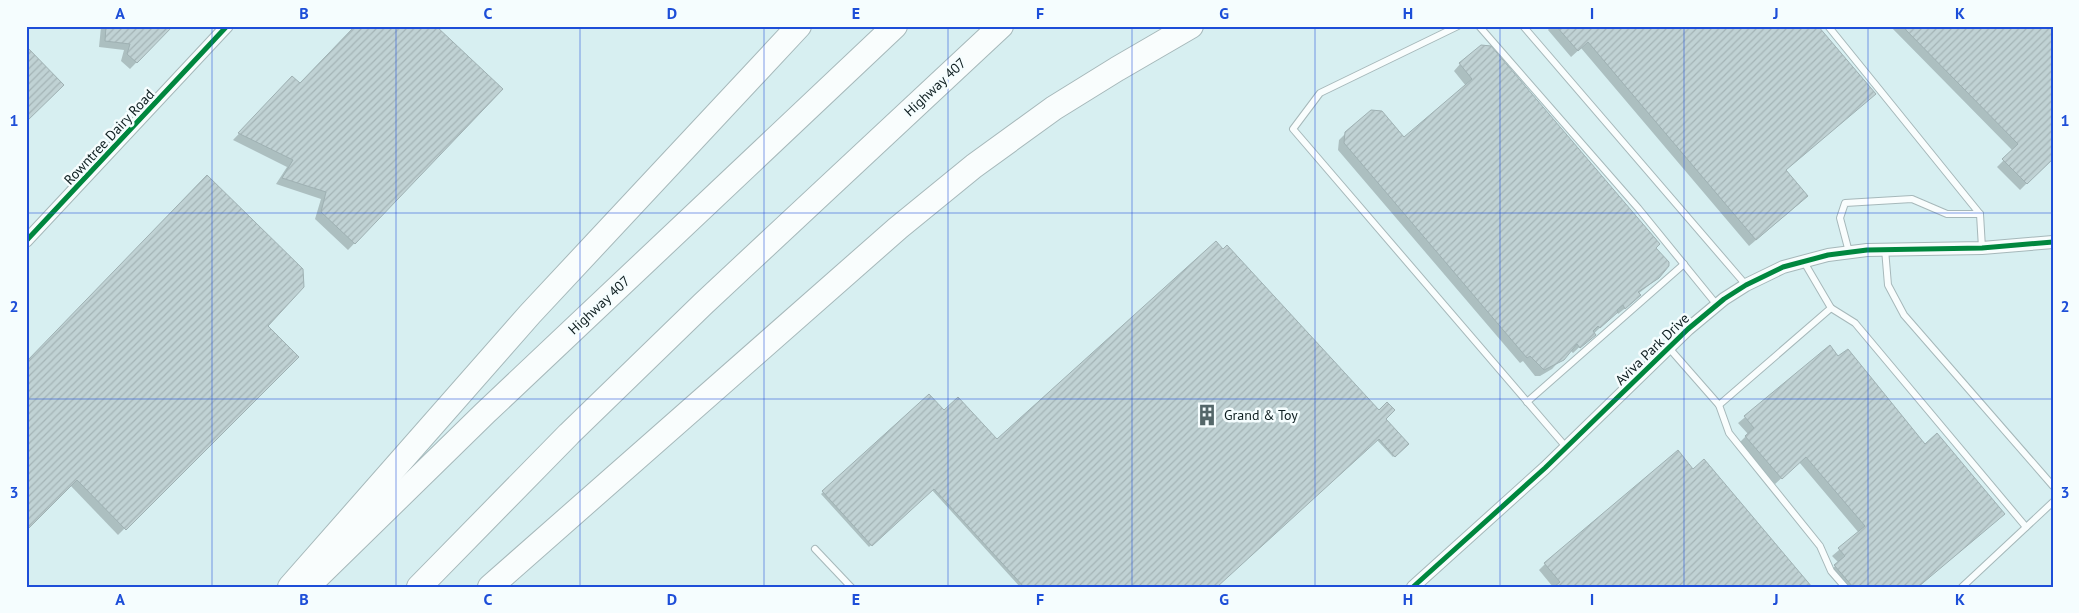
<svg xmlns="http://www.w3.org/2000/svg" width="2079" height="613" viewBox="0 0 2079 613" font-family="'PT Sans',sans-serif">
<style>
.shadow{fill:#0003}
.building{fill:url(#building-hatch);stroke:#9fb1b3}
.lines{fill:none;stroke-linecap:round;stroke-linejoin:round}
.lane-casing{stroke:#a6b8ba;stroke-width:8}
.street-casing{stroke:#a6b8ba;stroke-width:14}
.highway-casing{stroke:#a6b8ba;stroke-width:26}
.lane{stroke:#f9fdfd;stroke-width:6}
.street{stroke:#f9fdfd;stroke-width:12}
.highway{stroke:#f9fdfd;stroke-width:24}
.cycleway-casing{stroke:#f5fdfe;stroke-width:8}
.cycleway{stroke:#00873e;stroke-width:5}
.grid{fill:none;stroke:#1d4ed8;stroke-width:1;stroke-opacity:0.55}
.labels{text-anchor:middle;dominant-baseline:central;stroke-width:5;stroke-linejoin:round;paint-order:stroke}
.street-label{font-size:14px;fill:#0e1e20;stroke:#f5fdfe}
.poi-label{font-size:14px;fill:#0e1e20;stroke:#f5fdfe;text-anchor:start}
.neatline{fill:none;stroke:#1d4ed8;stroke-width:2}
.grid-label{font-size:16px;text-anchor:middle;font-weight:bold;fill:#1d4ed8}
</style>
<defs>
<pattern id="building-hatch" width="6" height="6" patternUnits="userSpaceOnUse" patternTransform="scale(1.25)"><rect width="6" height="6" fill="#c0d2d4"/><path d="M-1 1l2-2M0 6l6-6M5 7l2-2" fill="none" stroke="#a4b4b6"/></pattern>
</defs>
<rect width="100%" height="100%" fill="#d7eff1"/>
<!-- shadow -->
<g class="shadow">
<polygon points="92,26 172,26 130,69 121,61 124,50 99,47 101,27"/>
<polygon points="1551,26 1817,26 1784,170 1800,203 1749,246 1581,48 1571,57 1548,30"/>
<polygon points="1890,26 2053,26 2053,157 2020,190 1997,167 2013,151"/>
<polygon points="1460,64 1655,248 1653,282 1638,294 1633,302 1618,314 1617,312 1573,353 1570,350 1552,369 1540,376 1535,376 1523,361 1520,363 1338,150 1339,140 1346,133 1404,139 1466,86 1454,71"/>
<polygon points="292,78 300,85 501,89 348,250 315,219 321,199 276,184 287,167 233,140"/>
<polygon points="266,326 297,357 118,535 70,485 26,363"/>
<polygon points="1830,347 1838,357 1925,445 2004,514 1918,587 1841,587 1828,572 1839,563 1832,556 1859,533 1799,462 1775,484 1739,443 1748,434 1738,423"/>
<polygon points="929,396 944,412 997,441 1384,419 1407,444 1393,457 1377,440 1215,587 1020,587 932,490 869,547 821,494"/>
<polygon points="1693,470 1810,587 1553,587 1539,570 1545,564"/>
</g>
<!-- building -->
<g class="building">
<polygon points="106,26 173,26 137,63 127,54 130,44 105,41"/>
<polygon points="355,26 436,26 503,89 355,244 321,212 326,192 282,178 293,160 238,133 292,76 300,83"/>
<polygon points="1556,26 1818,26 1876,94 1786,170 1808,196 1756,240 1588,42 1578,51"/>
<polygon points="1902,26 2053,26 2053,159 2027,184 2002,159 2018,144"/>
<polygon points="1481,45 1491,46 1660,244 1656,248 1669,262 1669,266 1659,278 1638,292 1641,295 1625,309 1623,305 1617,310 1618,312 1600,328 1598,326 1593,331 1596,335 1580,348 1577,344 1564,360 1544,370 1530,356 1527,358 1344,143 1345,132 1371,110 1382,111 1404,137 1472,79 1459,63"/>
<polygon points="26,46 64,85 26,122"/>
<polygon points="207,175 303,269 304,287 268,326 299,357 126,530 77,480 26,531 26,362"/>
<polygon points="1216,241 1223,249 1227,245 1379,410 1387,402 1395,410 1386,419 1409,444 1395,457 1379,439 1217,587 1024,587 934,489 872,546 822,491 929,394 944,410 958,397 997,439"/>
<polygon points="1830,345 1838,356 1848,349 1925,444 1937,433 2005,514 1918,587 1853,587 1834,565 1845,556 1838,548 1865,526 1806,457 1782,479 1745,436 1754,428 1744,416"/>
<polygon points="1678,450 1693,469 1704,459 1812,587 1554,587 1560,582 1544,563"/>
</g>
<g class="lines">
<!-- lane casing -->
<g class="lane-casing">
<g id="lane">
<polyline points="1458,26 1320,93 1293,129 1566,447"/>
<polyline points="1479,26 1638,208 1717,305"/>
<polyline points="1523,26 1746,285"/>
<polyline points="1828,26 1980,214 1982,248"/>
<polyline points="1885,249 1888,285 1904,315 2053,486"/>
<polyline points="1849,252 1840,218 1845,203 1912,199 1947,214 1980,214"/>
<polyline points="1831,308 1855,323 2026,527"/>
<polyline points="1669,348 1719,405 1729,433 1820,546 1831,571 1845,587"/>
<polyline points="1527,402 1684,264"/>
<polyline points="1719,405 1831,308 1804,262"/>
<polyline points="815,549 851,587"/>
<polyline points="1962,587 2053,502"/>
</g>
</g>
<!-- street casing -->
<g class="street-casing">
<g id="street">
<polyline points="26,241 227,26"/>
<polyline points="1413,587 1545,468 1688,329 1724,299 1746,285 1783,267 1828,255 1867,250 1982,248 2053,242"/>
</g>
</g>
<!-- highway casing -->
<g class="highway-casing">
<g id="highway">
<polyline points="290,587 530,314 799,26"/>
<polyline points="307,587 485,413 895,26"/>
<polyline points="419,587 569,434 703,304 1001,26"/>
<polyline points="490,587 898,228 974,166 1054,108 1117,69 1191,26"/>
</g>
</g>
<!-- lane -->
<use href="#lane" class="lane"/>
<!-- street -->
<use href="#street" class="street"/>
<!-- highway -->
<use href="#highway" class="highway"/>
<!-- cycleway casing -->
<g class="cycleway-casing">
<g id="cycleway">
<polyline points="26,241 227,26"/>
<polyline points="1413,587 1545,468 1688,329 1724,299 1746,285 1783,267 1828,255 1867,250 1982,248 2053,242"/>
</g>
</g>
<!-- cycleway -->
<use href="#cycleway" class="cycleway"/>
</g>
<!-- grid -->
<path class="grid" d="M212 26V587M396 26V587M580 26V587M764 26V587M948 26V587M1132 26V587M1315 26V587M1500 26V587M1684 26V587M1868 26V587M26 213H2053M26 399H2053"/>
<!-- icons -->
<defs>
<g id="building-bare" transform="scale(1.725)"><path d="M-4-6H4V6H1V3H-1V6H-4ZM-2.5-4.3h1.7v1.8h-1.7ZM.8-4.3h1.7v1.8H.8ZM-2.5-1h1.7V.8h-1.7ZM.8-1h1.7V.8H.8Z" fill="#546769" stroke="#f5fdfe" stroke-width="2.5" paint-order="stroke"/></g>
</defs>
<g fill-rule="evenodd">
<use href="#building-bare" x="1207" y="415"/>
</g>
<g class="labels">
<!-- street labels -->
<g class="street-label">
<text transform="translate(935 87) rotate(-43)">Highway 407</text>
<text transform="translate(109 137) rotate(-47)">Rowntree Dairy Road</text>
<text transform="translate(599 305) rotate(-43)">Highway 407</text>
<text transform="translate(1652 349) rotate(-44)">Aviva Park Drive</text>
</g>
<!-- poi labels -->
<g class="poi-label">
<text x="1224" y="415">Grand &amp; Toy</text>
</g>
</g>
<!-- border -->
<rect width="2079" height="613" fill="none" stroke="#f5fdfe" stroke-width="55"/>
<rect x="28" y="28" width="2024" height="558" class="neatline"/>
<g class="grid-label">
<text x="120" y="19">A</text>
<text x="304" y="19">B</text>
<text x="488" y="19">C</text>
<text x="672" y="19">D</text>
<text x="856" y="19">E</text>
<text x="1040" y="19">F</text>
<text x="1224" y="19">G</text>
<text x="1408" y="19">H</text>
<text x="1592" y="19">I</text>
<text x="1776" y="19">J</text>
<text x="1960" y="19">K</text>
<text x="14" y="126">1</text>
<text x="2065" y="126">1</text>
<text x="14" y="312">2</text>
<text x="2065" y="312">2</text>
<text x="14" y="498">3</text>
<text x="2065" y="498">3</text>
<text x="120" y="605">A</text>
<text x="304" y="605">B</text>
<text x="488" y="605">C</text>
<text x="672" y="605">D</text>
<text x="856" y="605">E</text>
<text x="1040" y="605">F</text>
<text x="1224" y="605">G</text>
<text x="1408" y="605">H</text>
<text x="1592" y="605">I</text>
<text x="1776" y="605">J</text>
<text x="1960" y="605">K</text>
</g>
</svg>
